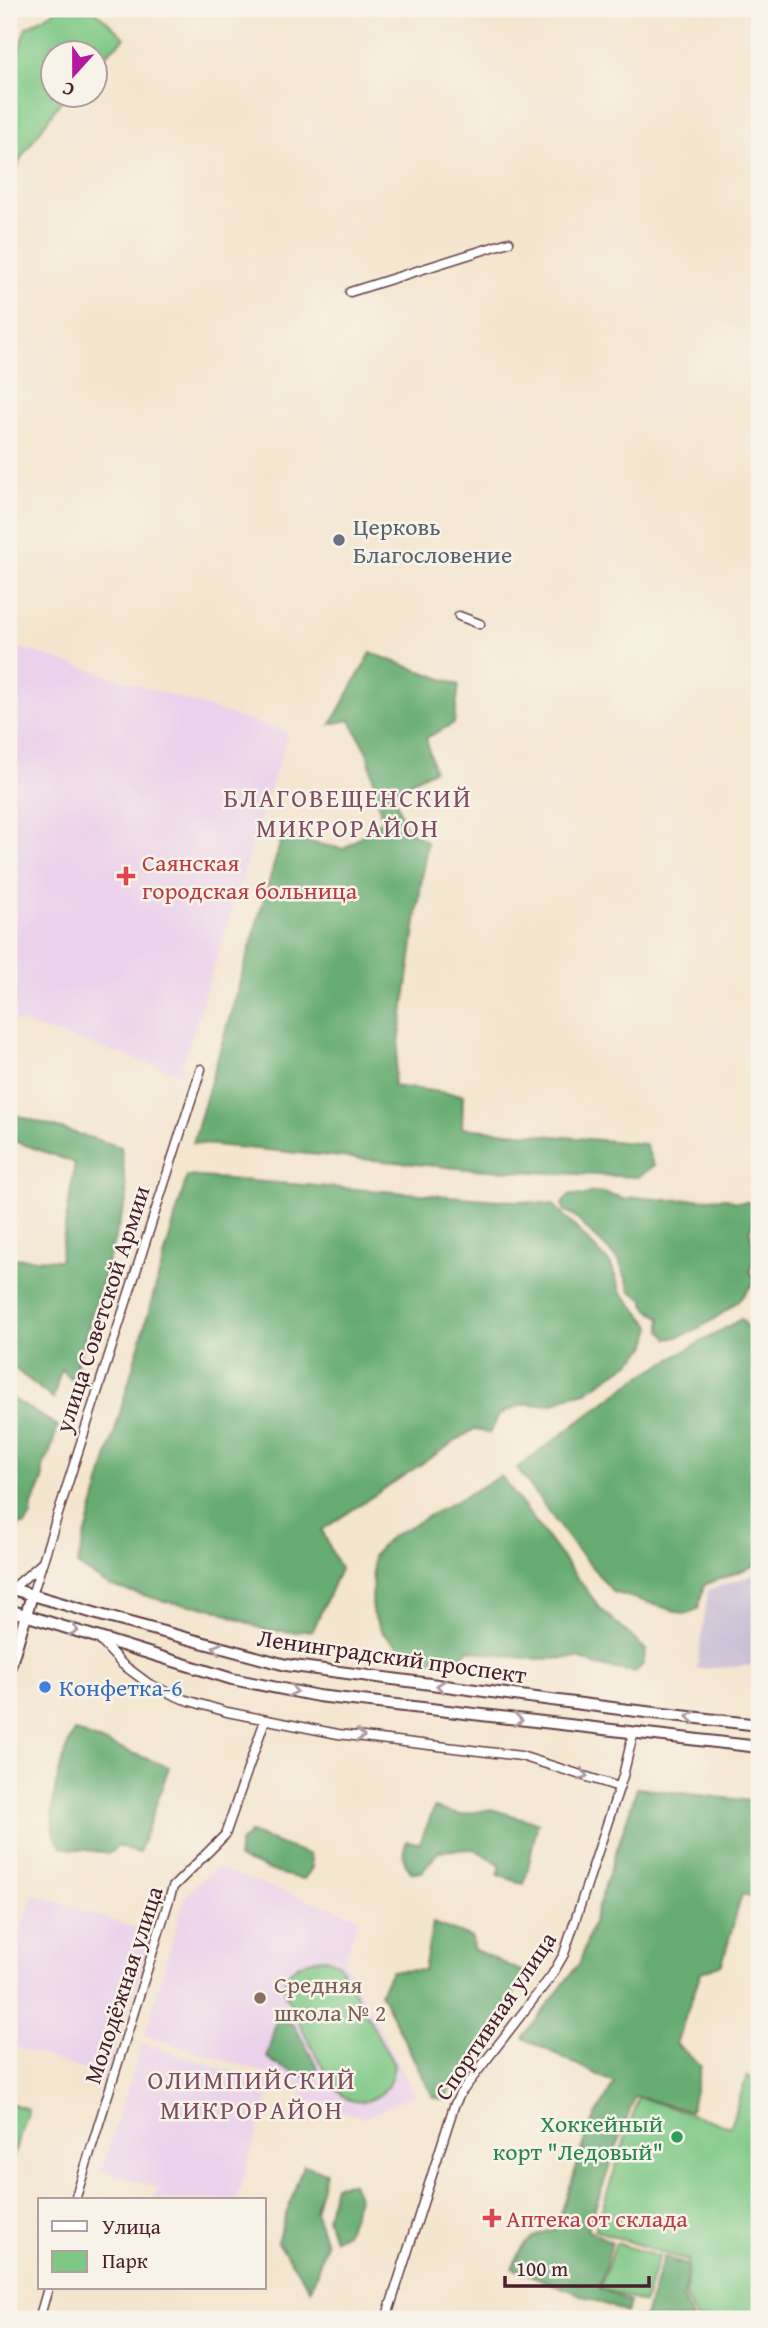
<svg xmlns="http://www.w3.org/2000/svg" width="768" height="2328" viewBox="0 0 768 2328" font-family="'Gentium Book Plus',serif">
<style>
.built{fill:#ebd1eb}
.industrial{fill:#cbbfd5}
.green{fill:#7ec885;stroke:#647458;stroke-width:2}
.forest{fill:#66ac72;stroke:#58664e;stroke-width:2}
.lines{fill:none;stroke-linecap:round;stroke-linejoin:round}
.street-casing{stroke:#643d43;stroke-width:11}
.secondary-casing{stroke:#643d43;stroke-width:14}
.street{stroke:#fff;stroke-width:8}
.secondary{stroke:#fff;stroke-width:10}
.oneway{stroke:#ae9aa0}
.worship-dot{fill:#6b7280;stroke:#f7f3e8;stroke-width:2.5}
.health-dot{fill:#e0444e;stroke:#f7f3e8;stroke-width:2.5}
.shop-dot{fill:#3f7fe0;stroke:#f7f3e8;stroke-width:2.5}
.education-dot{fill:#8d6e63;stroke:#f7f3e8;stroke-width:2.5}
.leisure-dot{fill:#2e9e5b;stroke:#f7f3e8;stroke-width:2.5}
.labels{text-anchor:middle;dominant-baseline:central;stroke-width:5;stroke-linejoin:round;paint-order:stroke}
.worship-label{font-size:24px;fill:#5b616d;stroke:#f7f3e8;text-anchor:start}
.health-label{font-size:24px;fill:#be3a42;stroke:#f7f3e8;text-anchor:start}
.street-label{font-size:24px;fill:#4a1f2b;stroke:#f7f3e8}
.shop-label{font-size:24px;fill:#366cbe;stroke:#f7f3e8;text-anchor:start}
.education-label{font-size:24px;fill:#785e54;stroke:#f7f3e8;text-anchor:start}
.leisure-label{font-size:24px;fill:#27864d;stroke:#f7f3e8;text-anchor:end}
.neighbourhood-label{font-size:26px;letter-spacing:2px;fill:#7f4c63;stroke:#f7f3e8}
</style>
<rect width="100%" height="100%" fill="#f7f3e8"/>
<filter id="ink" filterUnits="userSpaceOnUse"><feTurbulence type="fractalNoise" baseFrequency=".0143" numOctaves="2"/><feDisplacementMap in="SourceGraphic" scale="14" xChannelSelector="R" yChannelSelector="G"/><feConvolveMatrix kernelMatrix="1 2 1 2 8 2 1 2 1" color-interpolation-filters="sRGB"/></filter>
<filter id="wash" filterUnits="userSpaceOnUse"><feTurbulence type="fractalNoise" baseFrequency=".00686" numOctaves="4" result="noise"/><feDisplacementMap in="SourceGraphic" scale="28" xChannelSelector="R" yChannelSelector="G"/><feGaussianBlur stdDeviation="1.57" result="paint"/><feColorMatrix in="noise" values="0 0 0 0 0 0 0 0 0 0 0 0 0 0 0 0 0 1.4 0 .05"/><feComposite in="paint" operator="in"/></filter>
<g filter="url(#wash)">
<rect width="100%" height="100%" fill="#f4e5ce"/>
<!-- built -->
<g class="built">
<polygon points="9,644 288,733 180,1073 9,1019"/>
<polygon points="216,1868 359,1917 344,1961 414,2094 365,2118 305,2100 295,2082 145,2035 185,1895"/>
<polygon points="33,1894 153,1934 105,2077 9,2045 9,1966"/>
<polygon points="142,2043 271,2084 237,2200 154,2200 158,2188 101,2170"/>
</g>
<!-- industrial -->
<polygon class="industrial" points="759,1573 759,1665 697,1669 708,1590"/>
<!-- green -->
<g class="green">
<polygon points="59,9 93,9 125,38 95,64 94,52 52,52 52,94 65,95 21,158 9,189 9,78 26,28"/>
<path d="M326 1958 338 1963 394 2065C391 2082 388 2091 372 2099 365 2103 352 2102 346 2098 328 2086 297 2016 285 1994V1977C297 1964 309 1959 326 1958Z"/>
<polygon points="747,2076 759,2081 759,2319 696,2319 686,2299 688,2259 687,2261 595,2230 639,2097 730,2127"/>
<polygon points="9,2103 28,2109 11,2163 9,2162"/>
<polygon points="616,2243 659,2257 644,2303 600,2288"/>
</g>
<!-- forest -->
<g class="forest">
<polygon points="371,653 459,685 454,723 426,738 434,770 393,791 405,828 427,842 393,1086 463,1095 462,1128 645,1144 654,1166 638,1177 468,1169 193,1143 282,837 344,849 382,820 368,754 350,720 331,724"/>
<polygon points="9,1113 121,1147 127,1198 72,1380 61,1369 53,1399 9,1364 9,1258 60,1260 75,1163 9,1139"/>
<polygon points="187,1176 553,1204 611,1265 621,1292 652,1327 646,1347 631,1362 586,1392 569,1396 554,1404 520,1405 499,1415 490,1433 474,1429 322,1530 340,1569 313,1630 295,1632 264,1630 213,1608 168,1602 110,1586 77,1565"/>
<path d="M597 1192 617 1196 624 1200 634 1197 669 1200 727 1198 735 1202H759V1217L753 1221 750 1231 755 1255 750 1272 755 1279C744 1303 694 1336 668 1339L661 1330V1318C653 1312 646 1311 644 1300L631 1291 619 1261 573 1215 565 1211 562 1204 570 1194 584 1196 590 1193Z"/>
<polygon points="741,1319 759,1341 759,1564 704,1585 698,1609 685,1614 613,1592 572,1544 517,1468 636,1379"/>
<polygon points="9,1397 58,1426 49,1455 43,1466 43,1480 32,1505 31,1516 25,1525 19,1525 14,1548 9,1547"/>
<polygon points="501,1476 600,1608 646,1650 643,1664 635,1672 597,1666 579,1658 532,1659 467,1650 463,1661 422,1661 406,1653 383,1633 372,1613 373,1556 389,1538"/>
<path d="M74 1731 169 1767 139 1853 118 1846 110 1853 61 1847C41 1819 61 1760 74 1731Z"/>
<path d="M637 1788 759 1802V1898L742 1894 722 1964 701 1972 676 2044 701 2066 690 2111 635 2096 587 2230 612 2242 599 2288 630 2302 627 2313 512 2268C526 2240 527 2238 556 2228L590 2127 614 2083 523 2038 580 1962Z"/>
<path d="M434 1808 460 1815 491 1809 538 1823C532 1844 530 1863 524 1884L498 1875 501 1865 474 1849 439 1851 422 1872H411C403 1861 401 1854 407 1841L420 1843Z"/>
<polygon points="250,1833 310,1855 312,1868 304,1879 280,1874 238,1858 240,1843"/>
<polygon points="433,1923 472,1938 473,1949 527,1974 444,2100 433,2097 380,1992 391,1971 424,1970"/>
<polygon points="277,2017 294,2025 318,2068 314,2080 279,2066 267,2057"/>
<polygon points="303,2165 326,2172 315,2211 326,2243 311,2290 277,2241"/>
<polygon points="352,2183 359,2198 346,2234 334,2239 327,2218 335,2185"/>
<polygon points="664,2257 688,2266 683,2300 692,2319 640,2319 645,2316"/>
</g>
</g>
<g filter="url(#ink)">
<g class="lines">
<!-- street casing -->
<g class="street-casing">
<g id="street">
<polyline points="350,292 509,242"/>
<polyline points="459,616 480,624"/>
<polyline points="12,1589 42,1563"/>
<polyline points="32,1595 201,1069"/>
<polyline points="99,1639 122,1664 149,1684 183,1699 227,1712 338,1734 521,1756 619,1787"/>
<polyline points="75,2200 173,1887 225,1835 265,1720"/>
<polyline points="39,2319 48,2288"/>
<polyline points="386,2319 454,2106 460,2094 552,1975 564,1954 623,1776 633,1734"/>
</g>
</g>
<!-- secondary casing -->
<g class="secondary-casing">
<g id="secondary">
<polyline points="9,1588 104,1616 286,1665 620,1709 759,1725"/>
<polyline points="9,1610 232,1679 318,1696 759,1747"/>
<polyline points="9,1670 32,1595"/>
</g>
</g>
<!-- street -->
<use href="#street" class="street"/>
<!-- secondary -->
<use href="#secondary" class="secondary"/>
</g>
<!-- one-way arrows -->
<defs><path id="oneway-chevron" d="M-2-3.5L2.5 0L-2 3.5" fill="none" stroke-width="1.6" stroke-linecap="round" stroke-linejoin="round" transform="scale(1.75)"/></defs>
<g class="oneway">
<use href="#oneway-chevron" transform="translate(74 1630) rotate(17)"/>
<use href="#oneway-chevron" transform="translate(217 1648) rotate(-165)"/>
<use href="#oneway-chevron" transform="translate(441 1686) rotate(-173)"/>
<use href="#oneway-chevron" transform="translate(293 1691) rotate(11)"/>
<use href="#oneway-chevron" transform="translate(691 1717) rotate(-174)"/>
<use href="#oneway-chevron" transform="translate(518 1720) rotate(7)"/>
<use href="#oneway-chevron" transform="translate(360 1736) rotate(7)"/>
<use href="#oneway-chevron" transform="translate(583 1775) rotate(17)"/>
</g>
</g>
<!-- markers -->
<circle class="worship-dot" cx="339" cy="540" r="7"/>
<g class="health-dot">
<path d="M122.5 865.5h7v7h7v7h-7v7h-7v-7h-7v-7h7z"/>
<path d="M488.5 2207.5h7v7h7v7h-7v7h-7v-7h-7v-7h7z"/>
</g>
<circle class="shop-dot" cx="45" cy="1687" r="7"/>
<circle class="education-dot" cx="260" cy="1998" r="7"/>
<circle class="leisure-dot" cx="677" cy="2137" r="7"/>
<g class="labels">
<!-- worship labels -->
<g class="worship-label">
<text x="353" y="526">Церковь<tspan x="353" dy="28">Благословение</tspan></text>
</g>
<!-- health labels -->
<g class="health-label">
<text x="142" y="862">Саянская<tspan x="142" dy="28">городская больница</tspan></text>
<text x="506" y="2218">Аптека от склада</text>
</g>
<!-- street labels -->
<g class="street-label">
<text transform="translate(102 1309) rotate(-72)">улица Советской Армии</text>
<text transform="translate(392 1656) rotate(8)">Ленинградский проспект</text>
<text transform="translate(123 1985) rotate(-72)">Молодёжная улица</text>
<text transform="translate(495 2016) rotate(-56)">Спортивная улица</text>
</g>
<!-- shop labels -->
<g class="shop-label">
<text x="59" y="1687">Конфетка-6</text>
</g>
<!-- education labels -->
<g class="education-label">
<text x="274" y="1984">Средняя<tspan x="274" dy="28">школа № 2</tspan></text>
</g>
<!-- leisure labels -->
<g class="leisure-label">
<text x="663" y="2123">Хоккейный<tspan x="663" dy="28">корт "Ледовый"</tspan></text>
</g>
<!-- neighbourhood labels -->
<g class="neighbourhood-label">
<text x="348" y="797">БЛАГОВЕЩЕНСКИЙ<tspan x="348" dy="30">МИКРОРАЙОН</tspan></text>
<text x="252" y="2079">ОЛИМПИЙСКИЙ<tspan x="252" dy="30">МИКРОРАЙОН</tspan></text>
</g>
</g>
<!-- margin -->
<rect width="768" height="2328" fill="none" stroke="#f7f3e8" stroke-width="35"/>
<!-- legend -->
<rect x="38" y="2198" width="228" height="91" fill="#f7f3e8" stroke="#b29e9c" stroke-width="2"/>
<rect x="52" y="2221" width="35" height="10" fill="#ffffff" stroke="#b29e9c" stroke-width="2"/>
<text x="102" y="2234" font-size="21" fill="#4a1f2b">Улица</text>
<rect x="52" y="2251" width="35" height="21" fill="#7ec885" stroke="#b29e9c" stroke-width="2"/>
<text x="102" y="2268" font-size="21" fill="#4a1f2b">Парк</text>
<!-- north arrow -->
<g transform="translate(74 74) rotate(201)"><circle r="33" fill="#f7f3e8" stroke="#b29e9c" stroke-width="2"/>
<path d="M0-5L12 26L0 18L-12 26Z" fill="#b5179e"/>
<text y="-10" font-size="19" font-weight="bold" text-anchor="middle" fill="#4a1f2b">С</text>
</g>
<!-- scale -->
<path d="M505 2276v10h144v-10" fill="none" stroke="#4a1f2b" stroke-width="3.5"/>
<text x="516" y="2276" font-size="21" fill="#4a1f2b" stroke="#f7f3e8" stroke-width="5" paint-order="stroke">100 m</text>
</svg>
